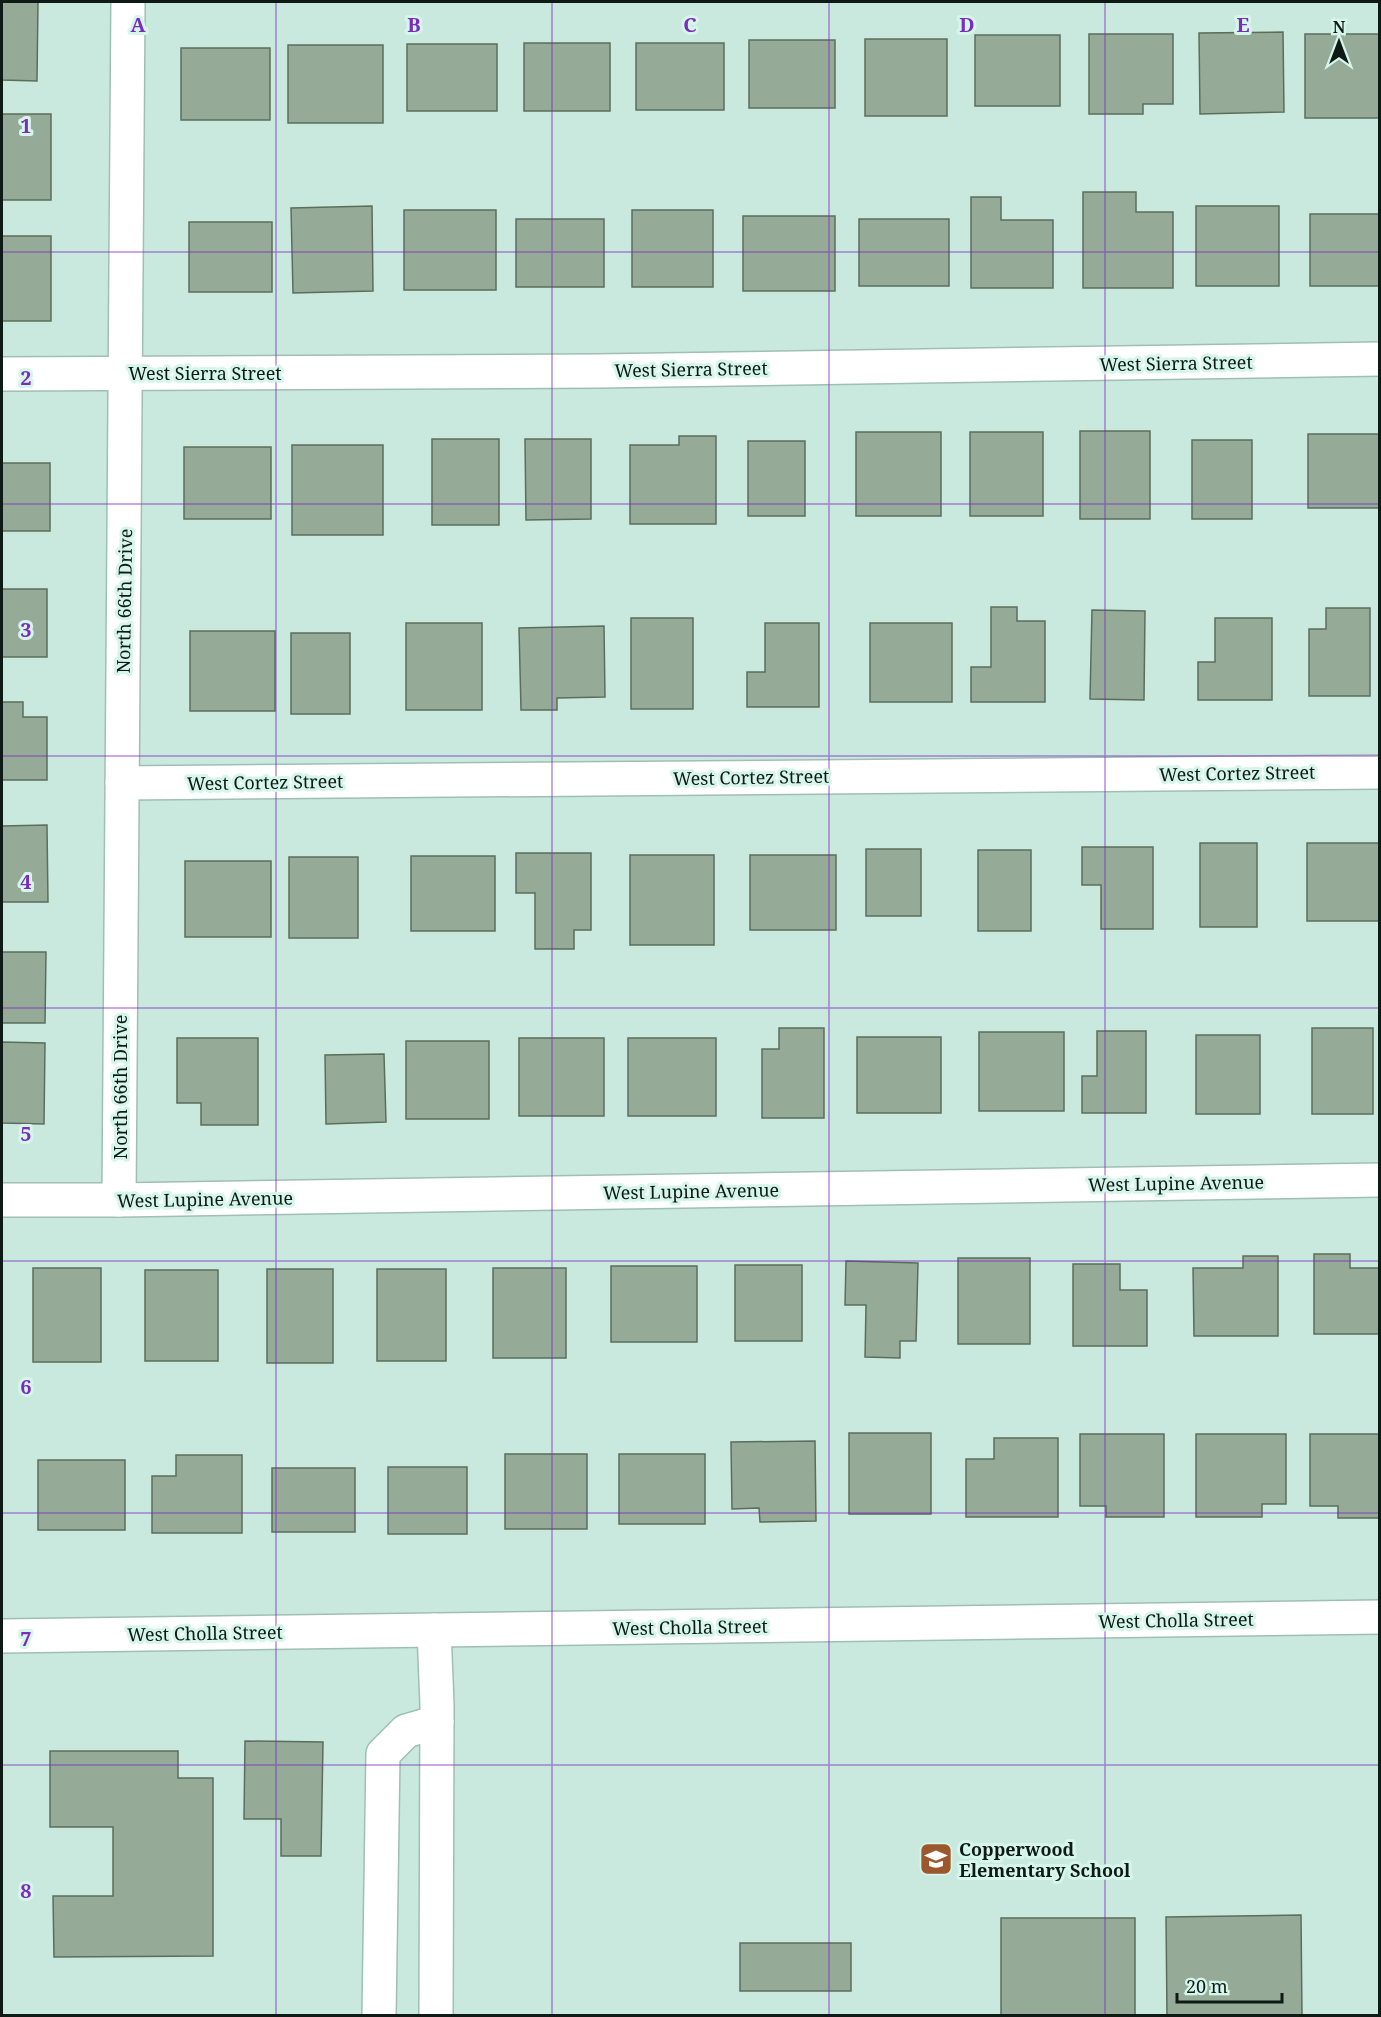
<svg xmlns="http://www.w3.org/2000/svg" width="1381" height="2017" viewBox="0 0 1381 2017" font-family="'Noto Serif',serif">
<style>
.building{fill:#95aa97;stroke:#5b6e5d;stroke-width:1.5}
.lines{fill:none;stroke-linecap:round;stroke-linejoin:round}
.minor-casing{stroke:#a0bfb4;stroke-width:36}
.minor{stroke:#fff;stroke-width:33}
.grid{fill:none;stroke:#7b2cbf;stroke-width:1.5;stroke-opacity:0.55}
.labels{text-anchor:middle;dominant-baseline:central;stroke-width:6;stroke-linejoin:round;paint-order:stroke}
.street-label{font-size:18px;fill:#0e1a16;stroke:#d7f6eb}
.poi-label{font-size:18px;font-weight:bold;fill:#0e1a16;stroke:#d7f6eb;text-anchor:start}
.grid-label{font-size:20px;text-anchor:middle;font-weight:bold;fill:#7b2cbf;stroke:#d7f6eb;stroke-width:6;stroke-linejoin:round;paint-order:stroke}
</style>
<rect width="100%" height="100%" fill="#c9e9de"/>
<!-- building -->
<g class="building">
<polygon points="2,2 38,2 37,81 2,80"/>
<polygon points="1283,32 1284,112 1200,114 1199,33"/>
<polygon points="1089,34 1173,34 1173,104 1143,104 1143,114 1089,114"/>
<rect x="1305" y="34" width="75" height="84"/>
<rect x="975" y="35" width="85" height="71"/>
<rect x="865" y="39" width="82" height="77"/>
<rect x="749" y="40" width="86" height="68"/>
<rect x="524" y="43" width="86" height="68"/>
<rect x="636" y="43" width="88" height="67"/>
<rect x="407" y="44" width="90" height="67"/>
<rect x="288" y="45" width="95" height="78"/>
<rect x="181" y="48" width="89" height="72"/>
<rect x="2" y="114" width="49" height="86"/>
<polygon points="1083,192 1136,192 1136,212 1173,212 1173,288 1083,288"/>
<polygon points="971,197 1001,197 1001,220 1053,220 1053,288 971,288"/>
<polygon points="372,206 373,291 293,293 291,208"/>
<rect x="1196" y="206" width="83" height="80"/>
<rect x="404" y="210" width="92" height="80"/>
<rect x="632" y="210" width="81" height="77"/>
<rect x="1310" y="214" width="70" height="72"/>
<rect x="743" y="216" width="92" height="75"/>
<rect x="516" y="219" width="88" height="68"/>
<rect x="859" y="219" width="90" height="67"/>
<rect x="189" y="222" width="83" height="70"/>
<rect x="2" y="236" width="49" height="85"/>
<rect x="1080" y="431" width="70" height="88"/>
<rect x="856" y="432" width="85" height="84"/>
<rect x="970" y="432" width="73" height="84"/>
<rect x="1308" y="434" width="72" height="74"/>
<polygon points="679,436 716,436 716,524 630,524 630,445 679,445"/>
<rect x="432" y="439" width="67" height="86"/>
<polygon points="525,439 591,439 591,519 526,520"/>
<rect x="1192" y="440" width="60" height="79"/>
<rect x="748" y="441" width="57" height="75"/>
<rect x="292" y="445" width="91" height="90"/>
<rect x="184" y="447" width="87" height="72"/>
<rect x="2" y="463" width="48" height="68"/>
<rect x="2" y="589" width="45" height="68"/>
<polygon points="991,607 1017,607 1017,621 1045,621 1045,702 971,702 971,667 991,667"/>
<polygon points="1326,608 1370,608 1370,696 1309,696 1309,629 1326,629"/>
<polygon points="1092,610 1145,611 1144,700 1090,699"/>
<rect x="631" y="618" width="62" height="91"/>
<polygon points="1215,618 1272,618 1272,700 1198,700 1198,662 1215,662"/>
<rect x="406" y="623" width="76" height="87"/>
<polygon points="765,623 819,623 819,707 747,707 747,672 765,672"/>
<rect x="870" y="623" width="82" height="79"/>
<polygon points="604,626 605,697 557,698 557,710 521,710 519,628"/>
<rect x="190" y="631" width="85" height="80"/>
<rect x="291" y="633" width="59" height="81"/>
<polygon points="2,702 23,702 23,717 47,717 47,780 2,780"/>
<polygon points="47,825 48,902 2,902 2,826"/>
<rect x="1200" y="843" width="57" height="84"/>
<rect x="1307" y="843" width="72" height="78"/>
<polygon points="1082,847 1153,847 1153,929 1101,929 1101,885 1082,885"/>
<rect x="866" y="849" width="55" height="67"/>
<rect x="978" y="850" width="53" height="81"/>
<polygon points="516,853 591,853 591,930 574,930 574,949 535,949 535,893 516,893"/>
<rect x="630" y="855" width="84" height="90"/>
<rect x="750" y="855" width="86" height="75"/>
<rect x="411" y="856" width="84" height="75"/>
<rect x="289" y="857" width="69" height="81"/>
<rect x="185" y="861" width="86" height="76"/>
<polygon points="2,952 46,952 45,1023 2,1023"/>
<polygon points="779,1028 824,1028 824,1118 762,1118 762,1049 779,1049"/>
<rect x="1312" y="1028" width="61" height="86"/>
<polygon points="1097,1031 1146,1031 1146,1113 1082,1113 1082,1076 1097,1076"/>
<rect x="979" y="1032" width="85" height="79"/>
<rect x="1196" y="1035" width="64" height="79"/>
<rect x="857" y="1037" width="84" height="76"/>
<polygon points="177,1038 258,1038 258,1125 201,1125 201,1103 177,1103"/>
<rect x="519" y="1038" width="85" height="78"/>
<rect x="628" y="1038" width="88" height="78"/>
<rect x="406" y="1041" width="83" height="78"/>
<polygon points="2,1042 45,1043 44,1124 2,1123"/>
<polygon points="384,1054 386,1122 326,1124 325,1055"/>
<polygon points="1314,1254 1350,1254 1350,1268 1380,1268 1380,1334 1314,1334"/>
<polygon points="1243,1256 1278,1256 1278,1336 1194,1336 1193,1268 1243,1268"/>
<rect x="958" y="1258" width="72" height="86"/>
<polygon points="846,1261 918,1263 916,1341 900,1341 900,1358 865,1357 866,1305 845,1305"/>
<polygon points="1073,1264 1120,1264 1120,1290 1147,1290 1147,1346 1073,1346"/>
<rect x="735" y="1265" width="67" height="76"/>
<rect x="611" y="1266" width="86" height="76"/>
<rect x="33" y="1268" width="68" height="94"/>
<rect x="493" y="1268" width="73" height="90"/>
<rect x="267" y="1269" width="66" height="94"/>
<rect x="377" y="1269" width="69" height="92"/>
<rect x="145" y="1270" width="73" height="91"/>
<rect x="849" y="1433" width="82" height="81"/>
<polygon points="1080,1434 1164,1434 1164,1517 1106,1517 1106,1506 1080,1506"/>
<polygon points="1196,1434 1286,1434 1286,1504 1262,1504 1262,1517 1196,1517"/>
<polygon points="1310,1434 1380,1434 1380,1518 1338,1518 1338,1506 1310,1506"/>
<polygon points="994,1438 1058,1438 1058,1517 966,1517 966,1459 994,1459"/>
<polygon points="815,1441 816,1521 760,1522 759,1508 732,1509 731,1442"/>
<rect x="505" y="1454" width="82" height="75"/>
<rect x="619" y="1454" width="86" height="70"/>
<polygon points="176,1455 242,1455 242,1533 152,1533 152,1476 176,1476"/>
<rect x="38" y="1460" width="87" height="70"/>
<rect x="388" y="1467" width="79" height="67"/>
<rect x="272" y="1468" width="83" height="64"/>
<polygon points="245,1741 323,1742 321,1856 281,1856 281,1819 244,1819"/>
<polygon points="50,1751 178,1751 178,1778 213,1778 213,1956 54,1957 53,1896 113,1896 113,1827 50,1827"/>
<polygon points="1301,1915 1302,2016 1167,2016 1166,1917"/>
<rect x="1001" y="1918" width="134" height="98"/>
<rect x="740" y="1943" width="111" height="48"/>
</g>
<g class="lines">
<!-- minor casing -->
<g class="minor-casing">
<g id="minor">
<polyline points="2,374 598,371 1380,359"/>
<polyline points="122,783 1380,772"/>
<polyline points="2,1200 119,1200 1380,1180"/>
<path d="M119 1200C121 800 128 401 128 2"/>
<polyline points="434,1630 437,1705 436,2016"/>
<polyline points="2,1636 1380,1617"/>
<polyline points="379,2016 383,1754 406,1731 437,1722"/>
</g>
</g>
<!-- minor -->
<use href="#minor" class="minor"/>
</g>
<!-- grid -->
<path class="grid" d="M276 2V2016M552 2V2016M829 2V2016M1105 2V2016M2 252H1380M2 504H1380M2 756H1380M2 1008H1380M2 1261H1380M2 1513H1380M2 1765H1380"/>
<!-- icons -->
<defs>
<g id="school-square" transform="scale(1.725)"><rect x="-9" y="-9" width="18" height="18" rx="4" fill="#9c572c" stroke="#d7f6eb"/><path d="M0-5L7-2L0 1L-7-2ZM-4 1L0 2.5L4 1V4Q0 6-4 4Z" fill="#fff"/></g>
</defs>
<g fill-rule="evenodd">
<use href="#school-square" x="936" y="1859"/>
</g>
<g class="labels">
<!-- street labels -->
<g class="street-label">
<text transform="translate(1176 363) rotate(-1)">West Sierra Street</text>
<text transform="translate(691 369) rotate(-1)">West Sierra Street</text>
<text x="205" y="373">West Sierra Street</text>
<text transform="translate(124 601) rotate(-89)">North 66th Drive</text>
<text transform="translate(1237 773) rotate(-1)">West Cortez Street</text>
<text transform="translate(751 777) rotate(-1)">West Cortez Street</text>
<text transform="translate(265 782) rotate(-1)">West Cortez Street</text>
<text transform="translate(120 1087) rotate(-90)">North 66th Drive</text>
<text transform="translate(1176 1183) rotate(-1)">West Lupine Avenue</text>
<text transform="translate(691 1191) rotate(-1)">West Lupine Avenue</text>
<text transform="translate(205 1199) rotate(-1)">West Lupine Avenue</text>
<text transform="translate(1176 1620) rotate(-1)">West Cholla Street</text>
<text transform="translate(690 1627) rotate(-1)">West Cholla Street</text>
<text transform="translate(205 1633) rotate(-1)">West Cholla Street</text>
</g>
<!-- poi labels -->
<g class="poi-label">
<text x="959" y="1849">Copperwood<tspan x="959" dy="21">Elementary School</tspan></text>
</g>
</g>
<g class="grid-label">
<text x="138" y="32">A</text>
<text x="414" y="32">B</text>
<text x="690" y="32">C</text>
<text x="967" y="32">D</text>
<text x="1243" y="32">E</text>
<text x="26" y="133">1</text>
<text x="26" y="385">2</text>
<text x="26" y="637">3</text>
<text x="26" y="889">4</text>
<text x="26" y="1141">5</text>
<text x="26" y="1394">6</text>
<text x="26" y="1646">7</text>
<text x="26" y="1898">8</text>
</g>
<!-- border -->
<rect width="1381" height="2017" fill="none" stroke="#0e1a16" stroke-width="6"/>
<!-- north arrow -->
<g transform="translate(1339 42)" stroke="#d7f6eb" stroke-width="4.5" paint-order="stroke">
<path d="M0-4.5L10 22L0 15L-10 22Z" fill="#0e1a16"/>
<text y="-9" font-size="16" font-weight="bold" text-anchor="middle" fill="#0e1a16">N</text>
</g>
<!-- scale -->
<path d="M1177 1993v9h105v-9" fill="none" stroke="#0e1a16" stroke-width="3"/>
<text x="1186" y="1993" font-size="18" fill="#0e1a16" stroke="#d7f6eb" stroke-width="4.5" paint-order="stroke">20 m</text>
</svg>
